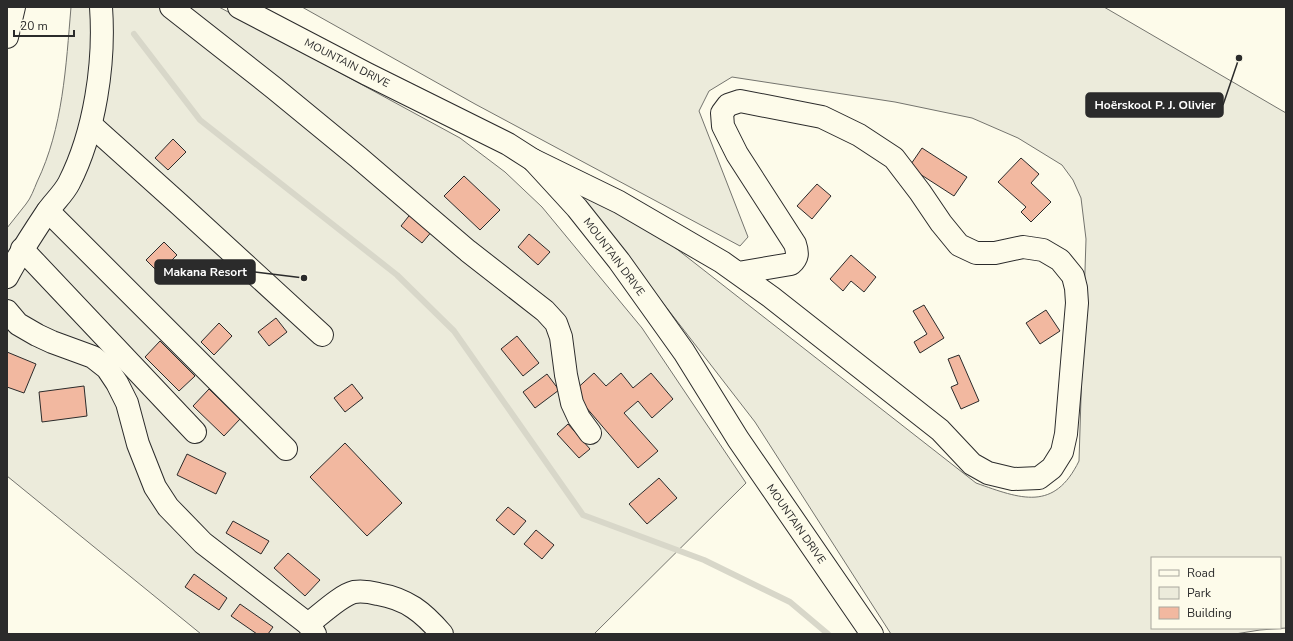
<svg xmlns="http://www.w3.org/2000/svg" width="1293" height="641" viewBox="0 0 1293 641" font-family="'Nunito Sans',sans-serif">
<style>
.green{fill:#ecebdb;stroke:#74746e;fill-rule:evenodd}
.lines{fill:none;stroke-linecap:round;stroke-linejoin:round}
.stream{stroke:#d8d7c9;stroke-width:6}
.building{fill:#f2b8a0;stroke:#2b2b2b}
.minor-casing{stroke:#2b2b2b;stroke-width:24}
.major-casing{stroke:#2b2b2b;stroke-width:24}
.minor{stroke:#fdfbea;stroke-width:22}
.major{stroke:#fdfbea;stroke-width:22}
.labels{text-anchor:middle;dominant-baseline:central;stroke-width:3;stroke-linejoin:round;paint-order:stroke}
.street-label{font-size:11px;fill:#2b2b2b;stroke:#fdfbea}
.leader{fill:none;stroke:#2b2b2b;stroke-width:1.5}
.callout-dot{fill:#2b2b2b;stroke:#fdfbea;stroke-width:1.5}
.callout{fill:#2b2b2b;stroke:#2b2b2b;stroke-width:1.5}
.callout-label{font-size:12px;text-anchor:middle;font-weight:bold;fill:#fff}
</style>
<rect width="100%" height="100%" fill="#fdfbea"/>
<!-- green -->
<g class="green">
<path d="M71 7H219L460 138 505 172 542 207 642 328 746 483 594 634H201L7 476V228C13 220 20 212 26 204 31 198 34 189 37 182 63 128 66 66 71 7Z"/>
<path d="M302 7H1104L1286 113V628L1260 630 1235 634H891L755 422 574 188 664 239 976 483C1021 499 1054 512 1079 461L1086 239 1081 198 1073 180 1062 165 1018 138 972 118 895 102 732 77 709 91 699 111 748 237 740 246 475 104ZM1152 558H1280V628H1152Z"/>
</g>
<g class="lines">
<!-- stream -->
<polyline class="stream" points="134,34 200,120 397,275 454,331 583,515 704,560 790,602 828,634"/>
</g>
<!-- building -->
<g class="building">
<polygon points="173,139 186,152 168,170 155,158"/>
<polygon points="922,148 967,177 954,196 909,167"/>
<polygon points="1021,158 1039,174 1031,183 1051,202 1031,222 1021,212 1026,207 998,182"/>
<polygon points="464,176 500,210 480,230 444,196"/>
<polygon points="817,184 831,196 812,219 797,206"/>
<polygon points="412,212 433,230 422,243 401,226"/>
<polygon points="529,234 550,252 538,265 518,247"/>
<polygon points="164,242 177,255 159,273 146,260"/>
<polygon points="851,255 876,277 864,292 851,281 843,291 830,279"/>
<polygon points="924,305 944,338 920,353 914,342 927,334 913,311"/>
<polygon points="1046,310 1060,331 1040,344 1026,323"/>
<polygon points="276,318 287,332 269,346 258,332"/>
<polygon points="219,323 232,336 214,355 201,342"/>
<polygon points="517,336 539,363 523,376 501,349"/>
<polygon points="160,341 195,376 179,391 145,357"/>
<polygon points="7,352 36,364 24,393 7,387"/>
<polygon points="959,355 979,401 961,409 951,387 958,384 948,359"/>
<polygon points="594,373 606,386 621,373 633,388 651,373 673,399 652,418 638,401 624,413 658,451 638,468 573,392"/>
<polygon points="547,374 559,390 535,408 523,392"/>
<polygon points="352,384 363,398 345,412 334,398"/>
<polygon points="84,386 87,416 42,422 39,392"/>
<polygon points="209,389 240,419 224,436 193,406"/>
<polygon points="568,424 590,449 579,458 557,434"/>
<polygon points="345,443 402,503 367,536 310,477"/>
<polygon points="187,454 226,473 216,494 177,475"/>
<polygon points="659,478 677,498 647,524 629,504"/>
<polygon points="508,507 526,521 514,535 496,520"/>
<polygon points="233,521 269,541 261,554 226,533"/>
<polygon points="536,530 554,545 542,559 524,544"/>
<polygon points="288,553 320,580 305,596 274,568"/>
<polygon points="194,574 227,598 219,610 185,587"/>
<polygon points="240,604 273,627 268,634 257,634 231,616"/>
</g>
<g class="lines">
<!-- minor casing -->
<g class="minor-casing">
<g id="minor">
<polyline points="171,7 274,88 358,157 468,251 545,311 556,323 561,337 566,375 572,403 579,418 590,433"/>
<polyline points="239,7 367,74 508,144 533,160 577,208 619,261 684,352 738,439 872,634"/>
<polyline points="91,125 179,204 322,335"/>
<path d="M533 160 619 202 722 262 771 297 940 430 972 464 988 473 1013 479 1039 478 1052 468 1062 452 1066 434 1077 303 1076 288 1073 276 1060 260 1043 250 1023 247 995 253H976L959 245 941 223 920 192 894 158 859 135 822 117 740 101 728 105 722 113 723 126 737 154 795 244C798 253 798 258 791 264L738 273"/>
<polyline points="48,211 286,449"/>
<polyline points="22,249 195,432"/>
<path d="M7 277C19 254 33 233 47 212 54 202 64 193 69 183 95 132 105 63 101 7"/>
<polyline points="7,311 18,324 37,335 52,342 93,357 107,368 117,383 127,403 138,444 155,487 168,507 203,543 308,624 315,634"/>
<path d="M308 624C319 616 341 595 354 592 362 591 370 592 378 594 407 599 423 612 442 634"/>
</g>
</g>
<!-- major casing -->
<g class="major-casing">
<polyline id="major" points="7,37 14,7"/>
</g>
<!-- minor -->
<use href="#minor" class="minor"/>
<!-- major -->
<use href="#major" class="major"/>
</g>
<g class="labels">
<!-- street labels -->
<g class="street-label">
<text transform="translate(347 63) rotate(27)">MOUNTAIN DRIVE</text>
<text transform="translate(614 257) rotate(53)">MOUNTAIN DRIVE</text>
<text transform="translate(796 524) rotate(55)">MOUNTAIN DRIVE</text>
</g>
</g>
<!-- callouts -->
<path class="leader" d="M1239 58L1223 105M304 278L255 272"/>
<g class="callout-dot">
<circle cx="1239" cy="58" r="4"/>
<circle cx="304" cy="278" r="4"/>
</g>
<g class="callout">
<rect x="1086" y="93" width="137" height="24" rx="4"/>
<rect x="155" y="260" width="100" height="24" rx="4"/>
</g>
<g class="callout-label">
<text x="1155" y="109">Hoërskool P. J. Olivier</text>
<text x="205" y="276">Makana Resort</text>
</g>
<!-- border -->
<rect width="1293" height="641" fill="none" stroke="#2b2b2b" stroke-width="16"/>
<!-- legend -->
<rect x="1151" y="557" width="130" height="72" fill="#fdfbea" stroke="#a9a89e"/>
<rect x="1159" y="570" width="20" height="6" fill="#fdfbea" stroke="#a9a89e"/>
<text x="1187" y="577" font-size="12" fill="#2b2b2b">Road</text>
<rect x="1159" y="587" width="20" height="12" fill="#ecebdb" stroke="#a9a89e"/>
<text x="1187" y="597" font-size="12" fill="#2b2b2b">Park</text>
<rect x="1159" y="607" width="20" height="12" fill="#f2b8a0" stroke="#a9a89e"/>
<text x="1187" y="617" font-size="12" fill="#2b2b2b">Building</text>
<!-- scale -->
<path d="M14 30v6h60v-6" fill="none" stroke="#2b2b2b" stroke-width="2"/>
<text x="20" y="30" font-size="12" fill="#2b2b2b" stroke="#fdfbea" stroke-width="3" paint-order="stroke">20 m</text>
</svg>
